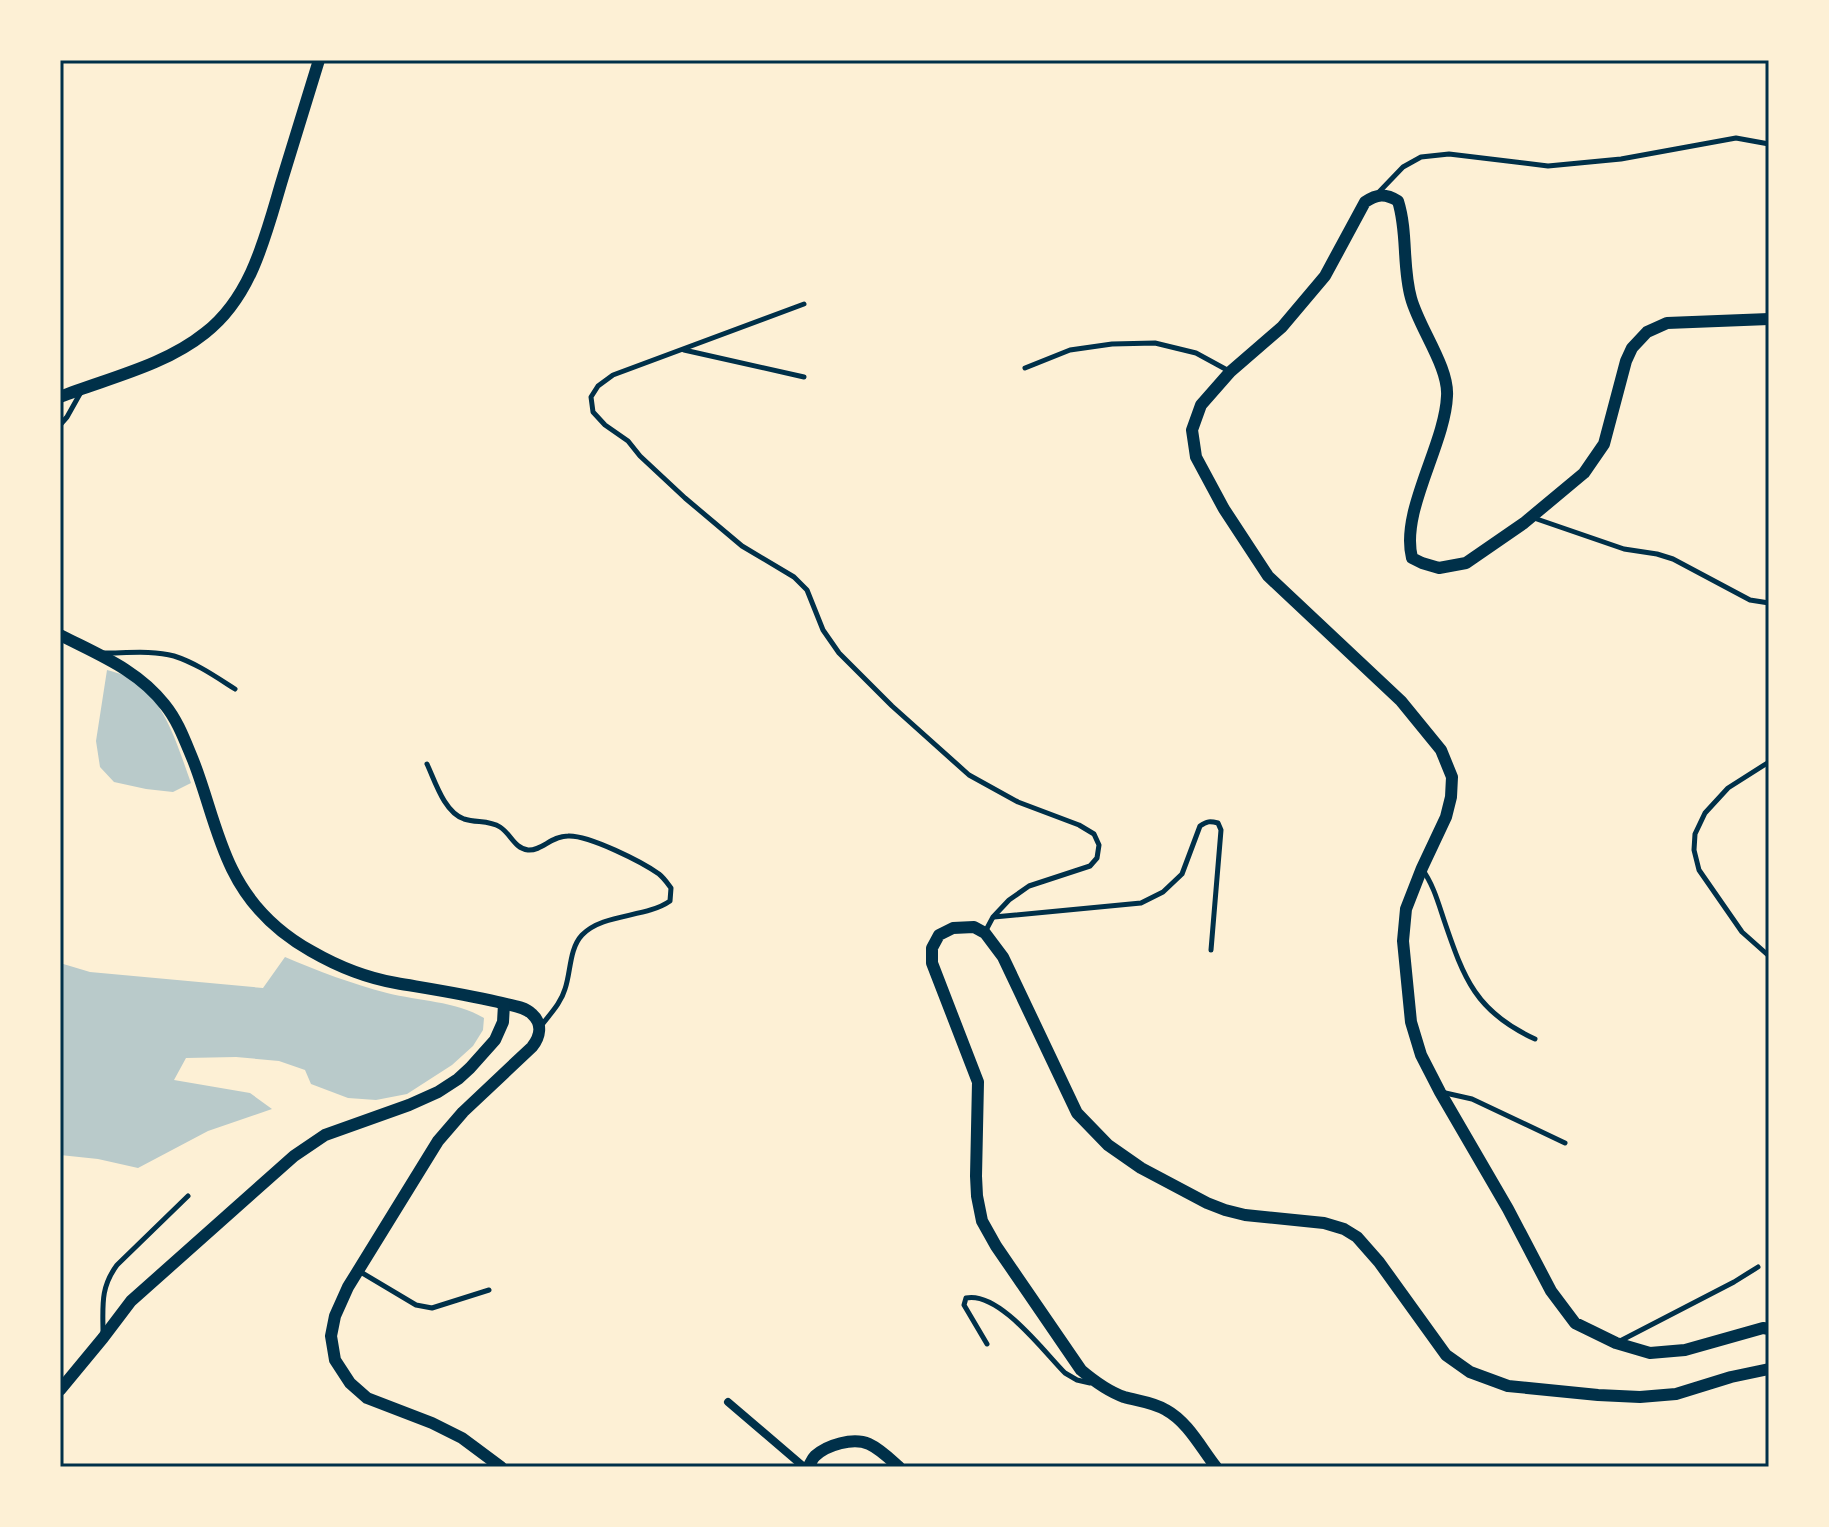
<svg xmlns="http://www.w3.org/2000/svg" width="1829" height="1527" viewBox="0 0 1829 1527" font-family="'Work Sans',sans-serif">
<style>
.green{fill:#b9caca}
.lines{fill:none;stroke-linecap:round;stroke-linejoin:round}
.service{stroke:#003049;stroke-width:5}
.minor{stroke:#003049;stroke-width:8}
.secondary{stroke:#003049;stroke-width:12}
.neatline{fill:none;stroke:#003049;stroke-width:3}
</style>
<rect width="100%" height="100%" fill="#fdf0d5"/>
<!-- green -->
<g class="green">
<path d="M107 670C113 672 120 673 125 676 165 696 177 745 191 783L173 792 146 789 114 782 100 767 96 741Z"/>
<path d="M285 957C318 971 352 984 387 993 419 1001 455 1001 484 1018L483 1030 473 1046 452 1065 407 1094 376 1100 348 1098 311 1084 305 1070 279 1061 236 1057 186 1058 174 1080 250 1093 272 1109 208 1131 138 1168 98 1159 60 1155V963L90 972 263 988Z"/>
</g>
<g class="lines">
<!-- service -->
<g class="service">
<polyline points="1379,192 1403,167 1421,157 1449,154 1548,166 1621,159 1736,138 1769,144"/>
<polyline points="804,304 613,375 598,386 591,397 593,412 605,425 628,441 640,456 685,498 742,546 794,577 807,590 823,630 839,653 892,706 969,775 1018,802 1079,825 1094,834 1099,845 1097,858 1090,866 1029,886 1009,900 993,917 985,932"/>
<polyline points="684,350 804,377"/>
<polyline points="1025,368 1070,350 1112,344 1155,343 1196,353 1229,371"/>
<polyline points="60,425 67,417 81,392"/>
<polyline points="1531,517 1624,549 1657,554 1673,559 1750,600 1769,603"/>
<path d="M104 653C126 653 153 650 174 656 196 663 216 677 235 689"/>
<polyline points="1769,762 1728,788 1705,813 1695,834 1694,850 1699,870 1742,932 1769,956"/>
<path d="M427 764C435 781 444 812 464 819 477 823 489 820 500 827 511 834 514 848 528 850 542 851 551 836 568 836 589 835 642 862 659 874 664 878 668 884 671 888L670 901C646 918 603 913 582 935 569 949 571 972 565 989 561 1003 550 1014 541 1026"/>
<path d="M1422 869C1433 884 1438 902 1444 920 1464 979 1476 1012 1535 1039"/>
<path d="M994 917 1141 903 1163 892 1182 874 1200 826C1207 821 1210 821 1218 823L1221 830 1211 950"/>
<polyline points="1441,1092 1472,1099 1565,1143"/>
<polyline points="359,1271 416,1305 432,1308 489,1290"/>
<path d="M103 1333C103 1306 100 1288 117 1265L188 1196"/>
<polyline points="1620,1341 1734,1282 1758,1267"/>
<path d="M987 1344 964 1305 966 1298C999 1291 1044 1352 1065 1373L1077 1380 1090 1383"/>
</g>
<!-- minor -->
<polyline class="minor" points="728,1402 804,1467"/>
<!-- secondary -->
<g class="secondary">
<path d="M1769 319 1667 323 1647 332 1632 348 1626 361 1604 444 1584 473 1524 523 1466 563 1439 568 1422 563 1412 558C1400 511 1445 445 1447 396 1449 367 1419 328 1411 298 1402 266 1408 233 1398 201 1385 193 1377 194 1365 202L1325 276 1282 327 1230 372 1201 405 1192 430 1196 457 1224 509 1268 576 1401 701 1441 750 1452 777 1451 797 1446 817 1422 868 1406 909 1403 941 1411 1022 1421 1055 1440 1092 1508 1209 1551 1291 1575 1323 1616 1343 1650 1353 1685 1350 1763 1328 1769 1329"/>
<path d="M60 397C108 378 164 366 205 333 253 296 266 233 283 177 295 138 307 99 319 60"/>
<path d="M60 635C99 655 138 670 165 705 178 721 185 741 193 760 207 795 215 835 232 869 249 904 277 932 311 951 337 966 367 978 396 983 431 989 464 994 498 1002 509 1005 524 1006 532 1014 543 1024 540 1037 532 1047L463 1112 438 1141 348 1287 335 1316 331 1336 335 1360 350 1383 367 1398 432 1423 462 1438 501 1467"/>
<polyline points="60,1390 103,1338 131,1301 294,1156 325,1135 409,1105 438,1092 458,1079 470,1068 495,1040 503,1022 504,1004"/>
<path d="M808 1467C811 1463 812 1459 815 1456 827 1445 853 1437 869 1444 880 1449 890 1459 899 1467"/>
<path d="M1216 1467C1201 1448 1188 1422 1166 1410 1153 1402 1138 1401 1124 1397 1107 1391 1094 1381 1081 1370L996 1246 982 1221 977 1196 976 1176 978 1082 932 963V948L939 935 953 928 974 927 985 933 1003 957 1077 1113 1108 1145 1141 1168 1207 1203 1225 1210 1245 1215 1324 1223 1344 1229 1357 1237 1379 1262 1446 1355 1470 1372 1508 1386 1598 1395 1640 1397 1676 1394 1731 1377 1769 1369"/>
</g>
</g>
<!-- border -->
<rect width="1829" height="1527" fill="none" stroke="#fdf0d5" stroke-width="124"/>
<rect x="62" y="62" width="1705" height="1403" class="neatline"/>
</svg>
